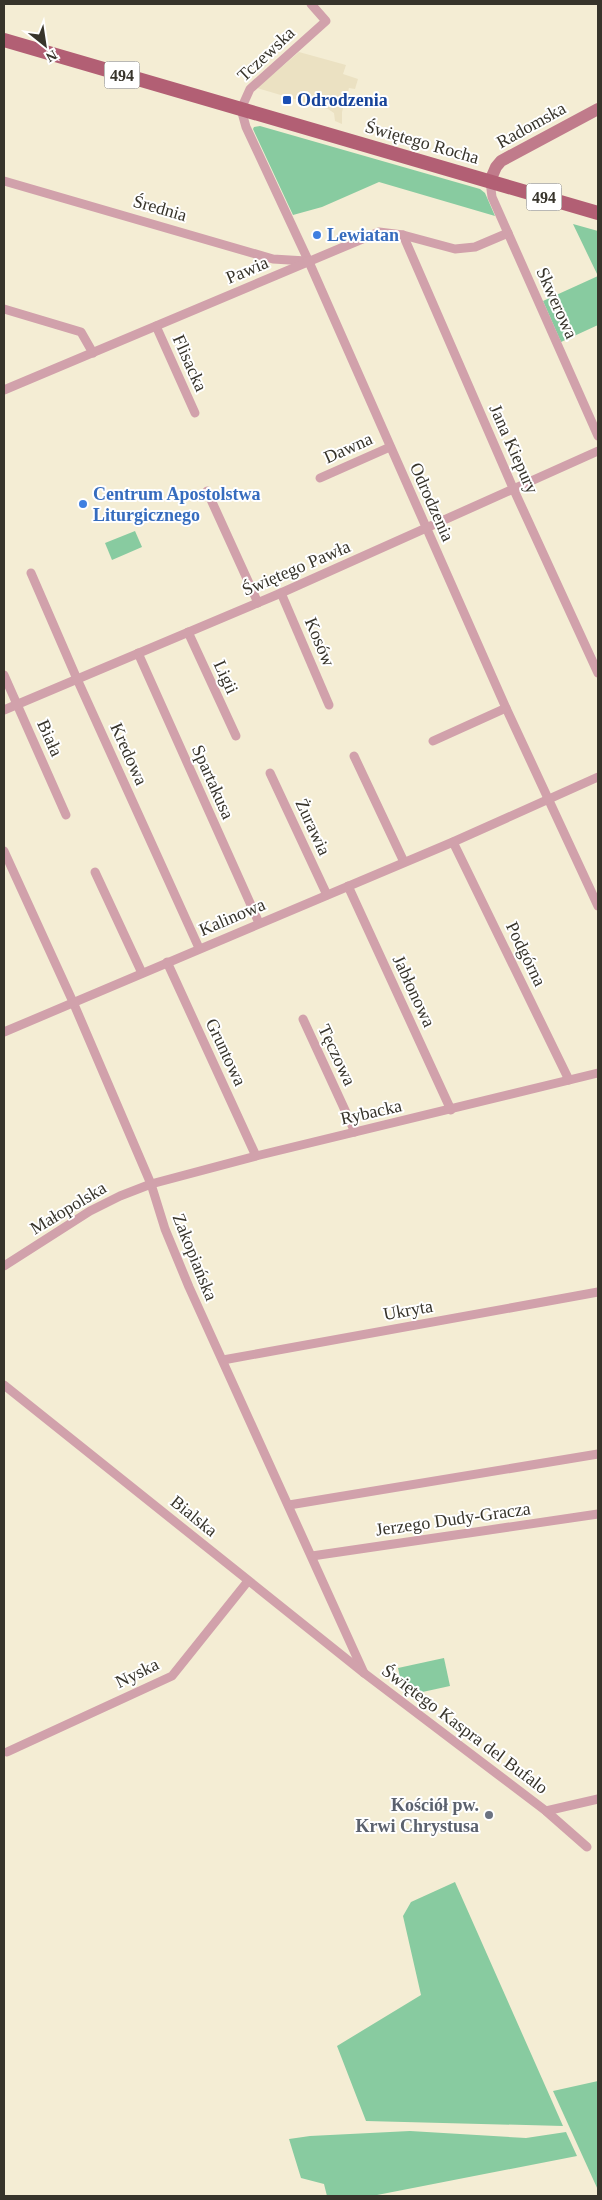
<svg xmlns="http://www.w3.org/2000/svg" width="602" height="2200" viewBox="0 0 602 2200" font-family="Georgia,serif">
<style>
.built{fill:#ebe1c2}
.green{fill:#88cba0}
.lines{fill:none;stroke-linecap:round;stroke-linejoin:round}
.street{stroke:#d1a1ab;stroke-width:9}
.secondary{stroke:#c07b8b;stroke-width:12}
.primary{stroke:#b25f74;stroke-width:14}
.transit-dot{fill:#1a4fb4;stroke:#fff;stroke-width:2}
.shop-dot{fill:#3f7fe0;stroke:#fff;stroke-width:2}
.worship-dot{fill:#6b7280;stroke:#fff;stroke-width:2}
.labels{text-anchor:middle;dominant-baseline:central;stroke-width:4;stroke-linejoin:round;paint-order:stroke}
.shield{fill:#fff;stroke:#73716b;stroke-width:1}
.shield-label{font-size:16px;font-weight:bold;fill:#37342b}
.street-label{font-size:18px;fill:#37342b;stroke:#fff}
.transit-label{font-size:18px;font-weight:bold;fill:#164399;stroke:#fff;text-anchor:start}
.shop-label{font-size:18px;font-weight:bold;fill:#366cbe;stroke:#fff;text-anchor:start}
.worship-label{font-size:18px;font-weight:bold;fill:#5b616d;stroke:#fff;text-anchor:end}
</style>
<rect width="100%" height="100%" fill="#f4edd4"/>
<!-- built -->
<polygon class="built" points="299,52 346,65 343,74 358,79 355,89 349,88 342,112 342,124 335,121 334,113 328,109 257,88"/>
<!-- green -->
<g class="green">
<polygon points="260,126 480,189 485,193 495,216 379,182 322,207 293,215 253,129 254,127"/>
<polygon points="573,224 598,231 598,325 561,342 543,301 598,276"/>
<polygon points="135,531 142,547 112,560 105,543"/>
<polygon points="444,1658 450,1686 404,1696 398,1668"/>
<polygon points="455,1882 563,2126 366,2121 337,2046 421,1995 403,1916 411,1902"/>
<polygon points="598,2081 598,2190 553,2091"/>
<polygon points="410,2131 526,2138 566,2132 577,2156 372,2196 327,2196 324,2184 301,2178 289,2139 310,2136"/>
</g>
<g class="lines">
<!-- street -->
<g class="street">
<polyline points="311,4 326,21 250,89 241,109 246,127 309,262 506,708 598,906"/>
<polyline points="4,181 273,259 306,261"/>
<polyline points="490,181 492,197 598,436"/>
<polyline points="403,235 513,488 598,673"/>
<polyline points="4,309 81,332 93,353"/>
<polyline points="156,326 195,413"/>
<polyline points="4,390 379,232 403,235 455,249 475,247 508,233"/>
<polyline points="320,478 390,447"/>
<polyline points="207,491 258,603"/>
<polyline points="31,573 77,679 199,948"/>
<polyline points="281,593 329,705"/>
<polyline points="188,632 236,736"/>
<polyline points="138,653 259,923"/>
<polyline points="4,675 66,815"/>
<polyline points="4,710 281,593 598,451"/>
<polyline points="433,741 506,708"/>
<polyline points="354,756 404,862"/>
<polyline points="270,773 327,895"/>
<polyline points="453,842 569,1080"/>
<polyline points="4,851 73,1002 151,1184 165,1229 189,1287 364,1673"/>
<polyline points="95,872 142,973"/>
<polyline points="348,886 451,1110"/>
<polyline points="167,962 256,1156"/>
<polyline points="303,1019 355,1132"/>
<polyline points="4,1032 453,842 598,777"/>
<polyline points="4,1266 90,1211 120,1196 151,1184 256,1156 598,1073"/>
<polyline points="223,1360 598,1292"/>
<polyline points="4,1385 364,1673 546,1811 587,1847"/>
<polyline points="289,1505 598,1454"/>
<polyline points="312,1556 598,1514"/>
<polyline points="7,1752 172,1676 248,1581"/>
<polyline points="546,1811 598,1799"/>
</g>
<!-- secondary -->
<polyline class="secondary" points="490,181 496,167 501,161 598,109"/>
<!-- primary -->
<polyline class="primary" points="4,40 598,213"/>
</g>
<!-- markers -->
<rect class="transit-dot" x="282" y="95" width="10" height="10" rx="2.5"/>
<g class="shop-dot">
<circle cx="317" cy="235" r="5"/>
<circle cx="83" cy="504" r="5"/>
</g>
<circle class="worship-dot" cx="489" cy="1815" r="5"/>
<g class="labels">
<!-- shield labels -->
<g class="shield">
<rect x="104.5" y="61.5" width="35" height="27" rx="4"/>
<rect x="526.5" y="183.5" width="35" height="27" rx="4"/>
</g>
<g class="shield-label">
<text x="122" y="75">494</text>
<text x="544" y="197">494</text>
</g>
<!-- street labels -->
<g class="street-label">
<text transform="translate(266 54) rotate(-43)">Tczewska</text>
<text transform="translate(531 125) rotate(-29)">Radomska</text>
<text transform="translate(422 142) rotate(16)">Świętego Rocha</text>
<text transform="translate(160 208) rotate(16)">Średnia</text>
<text transform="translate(247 270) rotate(-23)">Pawia</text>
<text transform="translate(557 303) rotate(66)">Skwerowa</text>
<text transform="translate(190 363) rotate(66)">Flisacka</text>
<text transform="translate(348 448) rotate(-24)">Dawna</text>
<text transform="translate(514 449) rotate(66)">Jana Kiepury</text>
<text transform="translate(432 502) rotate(66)">Odrodzenia</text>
<text transform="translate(296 568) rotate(-23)">Świętego Pawła</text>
<text transform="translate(320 642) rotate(67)">Kosów</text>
<text transform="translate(226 677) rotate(65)">Ligii</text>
<text transform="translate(50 738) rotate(66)">Biała</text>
<text transform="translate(129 754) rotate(66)">Kredowa</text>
<text transform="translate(213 782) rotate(66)">Spartakusa</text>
<text transform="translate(313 827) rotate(65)">Żurawia</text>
<text transform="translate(232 917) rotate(-23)">Kalinowa</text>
<text transform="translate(526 954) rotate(64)">Podgórna</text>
<text transform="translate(414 991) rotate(65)">Jabłonowa</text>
<text transform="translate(226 1052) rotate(65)">Gruntowa</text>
<text transform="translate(337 1055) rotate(65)">Tęczowa</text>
<text transform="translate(371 1112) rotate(-13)">Rybacka</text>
<text transform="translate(68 1208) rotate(-31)">Małopolska</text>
<text transform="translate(195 1257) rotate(68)">Zakopiańska</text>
<text transform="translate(408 1310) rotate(-10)">Ukryta</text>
<text transform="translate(194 1516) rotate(39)">Bialska</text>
<text transform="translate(453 1519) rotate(-8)">Jerzego Dudy-Gracza</text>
<text transform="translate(137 1673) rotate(-26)">Nyska</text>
<text transform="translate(465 1729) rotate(37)">Świętego Kaspra del Bufalo</text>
</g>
<!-- transit labels -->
<g class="transit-label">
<text x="297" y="100">Odrodzenia</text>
</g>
<!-- shop labels -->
<g class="shop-label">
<text x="327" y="235">Lewiatan</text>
<text x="93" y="494">Centrum Apostolstwa<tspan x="93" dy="21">Liturgicznego</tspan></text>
</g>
<!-- worship labels -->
<g class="worship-label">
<text x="479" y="1805">Kościół pw.<tspan x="479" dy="21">Krwi Chrystusa</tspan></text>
</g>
</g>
<!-- border -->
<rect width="602" height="2200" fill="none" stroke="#37342b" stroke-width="10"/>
<!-- north arrow -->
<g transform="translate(45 45) rotate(150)" stroke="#ffffff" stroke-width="4" paint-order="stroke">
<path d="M0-4L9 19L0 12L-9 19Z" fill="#37342b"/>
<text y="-8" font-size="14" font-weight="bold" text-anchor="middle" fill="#37342b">N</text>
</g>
</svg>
